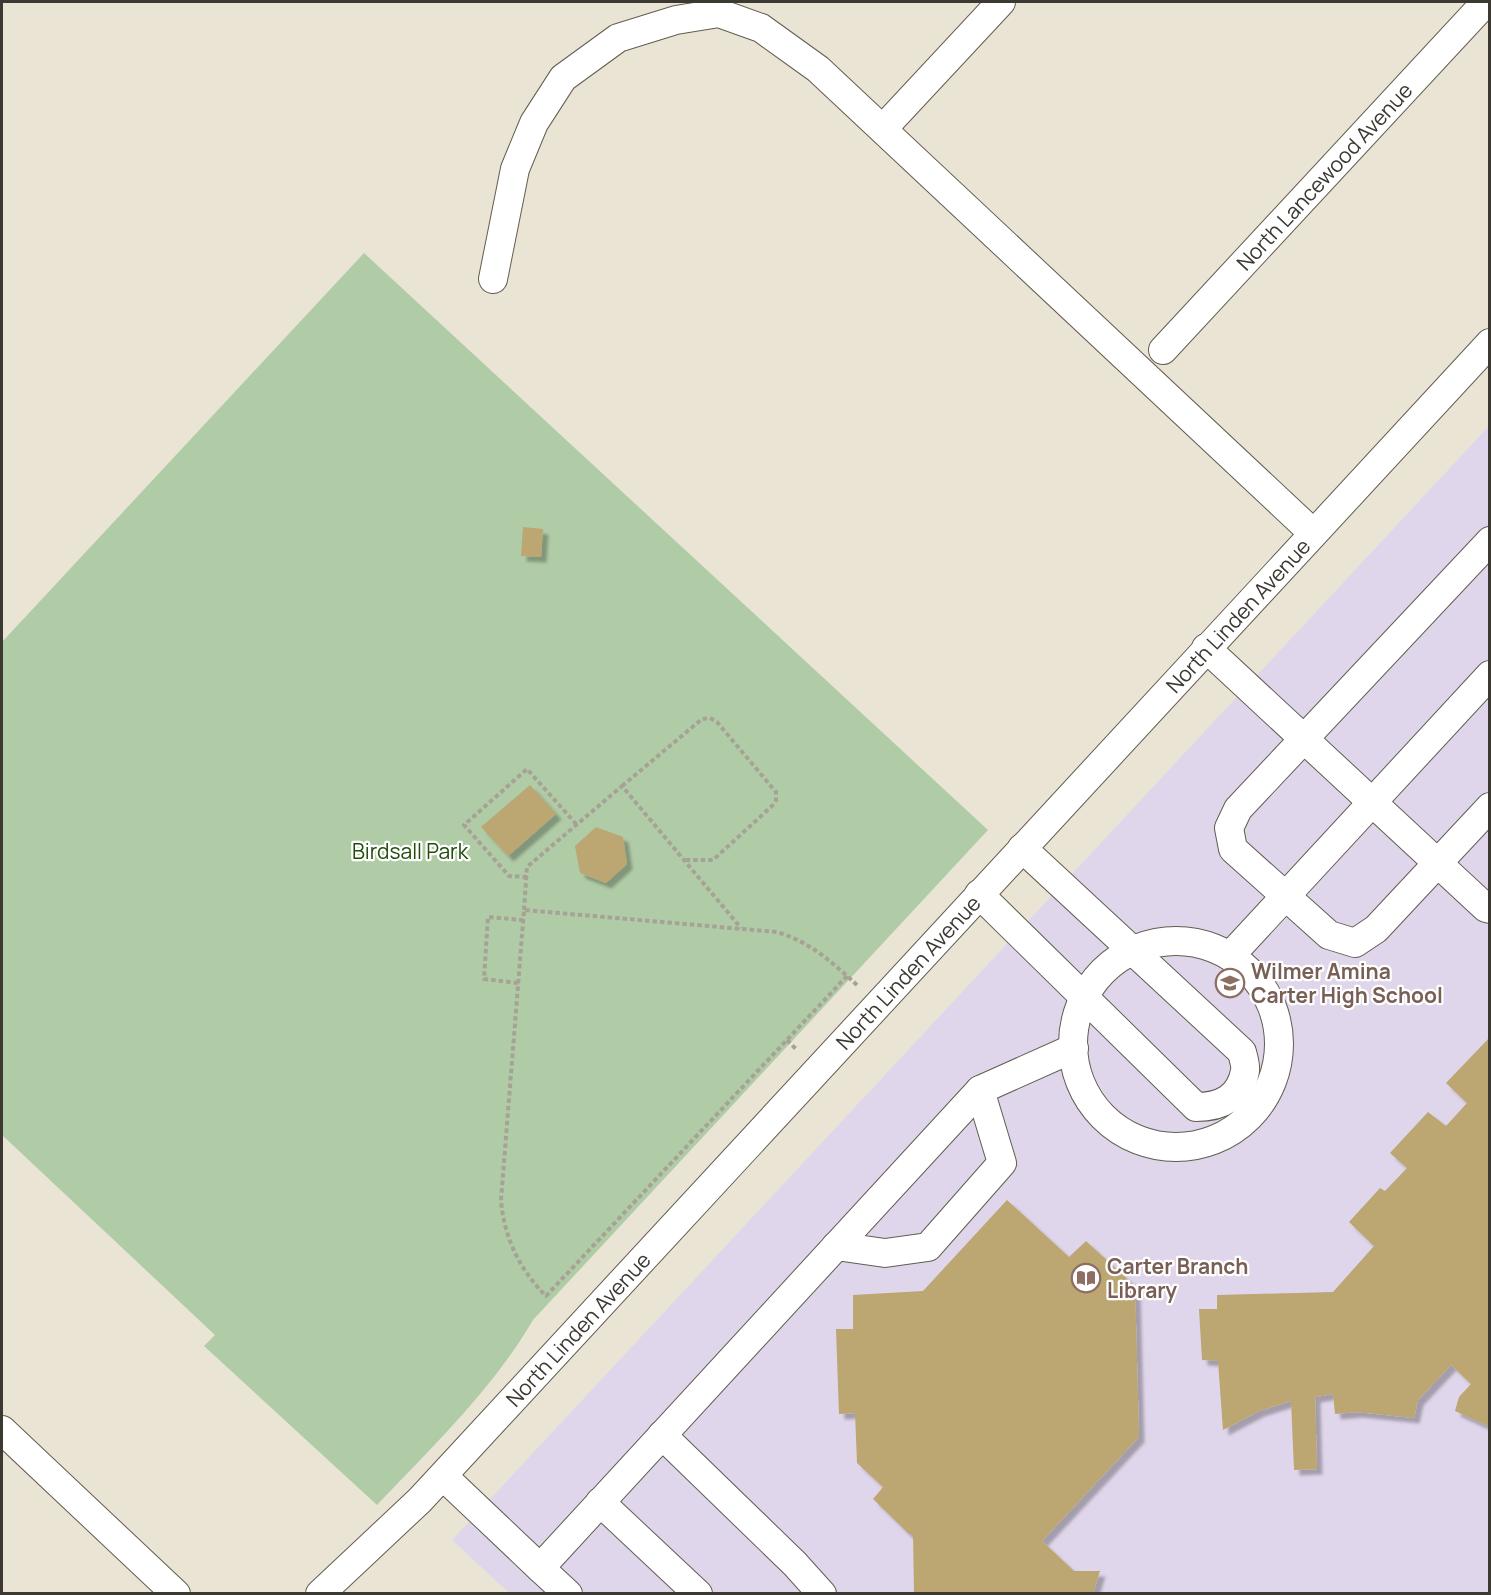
<svg xmlns="http://www.w3.org/2000/svg" width="1491" height="1595" viewBox="0 0 1491 1595" font-family="Manrope,sans-serif">
<style>
.education{fill:#e0d6eb}
.green{fill:#b0cca6}
.building{fill:#bca671;filter:url(#shadow)}
.lines{fill:none;stroke-linecap:round;stroke-linejoin:round}
.minor-casing{stroke:#625d50;stroke-width:30}
.path{stroke:#a6a296;stroke-width:4;stroke-dasharray:4.5 3;stroke-linecap:butt}
.minor{stroke:#fff;stroke-width:28}
.labels{text-anchor:middle;dominant-baseline:central;stroke-width:4.5;stroke-linejoin:round;paint-order:stroke}
.street-label{font-size:21px;fill:#3c3933;stroke:#fff}
.park-label{font-size:21px;fill:#214c0b;stroke:#fff}
.education-label{font-size:21px;font-weight:bold;fill:#785e54;stroke:#fff;text-anchor:start}
</style>
<defs>
<filter id="shadow"><feDropShadow dx="5.5" dy="5.5" stdDeviation="1.5" flood-color="#0004"/></filter>
</defs>
<rect width="100%" height="100%" fill="#eae4d5"/>
<!-- education -->
<polygon class="education" points="1489,426 1489,1593 509,1593 452,1540"/>
<!-- green -->
<path class="green" d="M364 253 988 830 533 1320C492 1390 433 1446 377 1505L204 1346 215 1335 2 1135V642Z"/>
<!-- building -->
<g class="building">
<polygon points="523,527 543,529 541,557 521,556"/>
<polygon points="530,785 556,814 508,856 481,827"/>
<polygon points="596,827 623,837 627,864 606,883 580,873 575,846"/>
<polygon points="1490,1037 1490,1427 1455,1411 1459,1397 1471,1384 1451,1365 1418,1400 1414,1418 1357,1412 1335,1414 1333,1394 1315,1397 1317,1469 1294,1470 1291,1401 1259,1411 1223,1430 1218,1361 1202,1360 1199,1309 1217,1309 1217,1295 1333,1292 1374,1246 1349,1222 1380,1188 1385,1191 1407,1168 1390,1153 1428,1112 1446,1126 1467,1103 1446,1083"/>
<polygon points="1007,1200 1069,1257 1086,1241 1135,1286 1139,1437 1042,1541 1074,1571 1100,1571 1093,1594 914,1594 913,1534 909,1534 873,1499 883,1487 857,1463 855,1413 839,1414 836,1329 853,1329 853,1295 923,1291"/>
</g>
<g class="lines">
<!-- minor casing -->
<g class="minor-casing">
<g id="minor">
<polyline points="891,120 1001,2"/>
<polyline points="493,279 515,169 534,123 563,78 618,38 676,20 719,13 761,28 818,69 1313,533"/>
<path id="s1" d="M1163 350 1486 2"/>
<polyline points="1490,541 1238,809 1229,828 1233,849 1329,935 1355,943 1376,929 1490,807"/>
<polyline points="1206,648 1486,908 1490,909"/>
<path d="M979 894 1196 1107C1221 1107 1240 1098 1245 1071 1246 1065 1243 1057 1242 1052L1022 848"/>
<circle cx="1176" cy="1044" r="103"/>
<polyline points="1230,956 1490,675"/>
<polyline points="836,1246 885,1253 928,1247 1002,1163 980,1090"/>
<polyline points="2,1430 176,1594"/>
<polyline points="662,1435 795,1564 822,1594"/>
<polyline points="443,1476 540,1568 980,1090 1074,1048"/>
<polyline points="600,1502 698,1594"/>
<polyline points="540,1568 568,1594"/>
<path id="s2" d="M320 1594 420 1500 1490 343"/>
</g>
</g>
<!-- path -->
<g class="path">
<polyline points="622,786 702,719 710,718 717,722 776,792 776,800 772,806 713,860 685,860"/>
<polyline points="527,877 509,876 464,825 527,769 577,825"/>
<polyline points="524,910 527,867 622,786 741,928"/>
<path d="M847 976 546 1296C520 1270 504 1238 501 1200L524 910 777 932C810 942 832 962 857 985"/>
<polyline points="518,983 484,979 488,917 523,920"/>
<polyline points="787,1040 797,1050"/>
</g>
<!-- minor -->
<use href="#minor" class="minor"/>
</g>
<!-- icons -->
<defs>
<g id="school-ring" transform="scale(1.5)"><circle r="9.5" fill="#fff" stroke="#8d6e63" stroke-width="1.5"/><path d="M0-5L7-2L0 1L-7-2ZM-4 1L0 2.5L4 1V4Q0 6-4 4Z" fill="#8d6e63"/></g>
<g id="library-ring" transform="scale(1.5)"><circle r="9.5" fill="#fff" stroke="#8d6e63" stroke-width="1.5"/><path d="M-6-4Q-3-5.5-.7-3.5V5Q-3 3-6 4ZM6-4Q3-5.5 .7-3.5V5Q3 3 6 4Z" fill="#8d6e63"/></g>
</defs>
<g fill-rule="evenodd">
<use href="#school-ring" x="1230" y="983"/>
<use href="#library-ring" x="1086" y="1278"/>
</g>
<g class="labels">
<!-- street labels -->
<g class="street-label">
<text stroke="none"><textPath href="#s1" startOffset="237">North Lancewood Avenue</textPath></text>
<text stroke="none"><textPath href="#s2" startOffset="1342">North Linden Avenue</textPath></text>
<text stroke="none"><textPath href="#s2" startOffset="856">North Linden Avenue</textPath></text>
<text stroke="none"><textPath href="#s2" startOffset="370">North Linden Avenue</textPath></text>
</g>
<!-- park labels -->
<g class="park-label">
<text x="410" y="851">Birdsall Park</text>
</g>
<!-- education labels -->
<g class="education-label">
<text x="1251" y="971">Wilmer Amina<tspan x="1251" dy="24">Carter High School</tspan></text>
<text x="1107" y="1266">Carter Branch<tspan x="1107" dy="24">Library</tspan></text>
</g>
</g>
<!-- border -->
<rect width="1491" height="1595" fill="none" stroke="#3c3933" stroke-width="6"/>
</svg>
